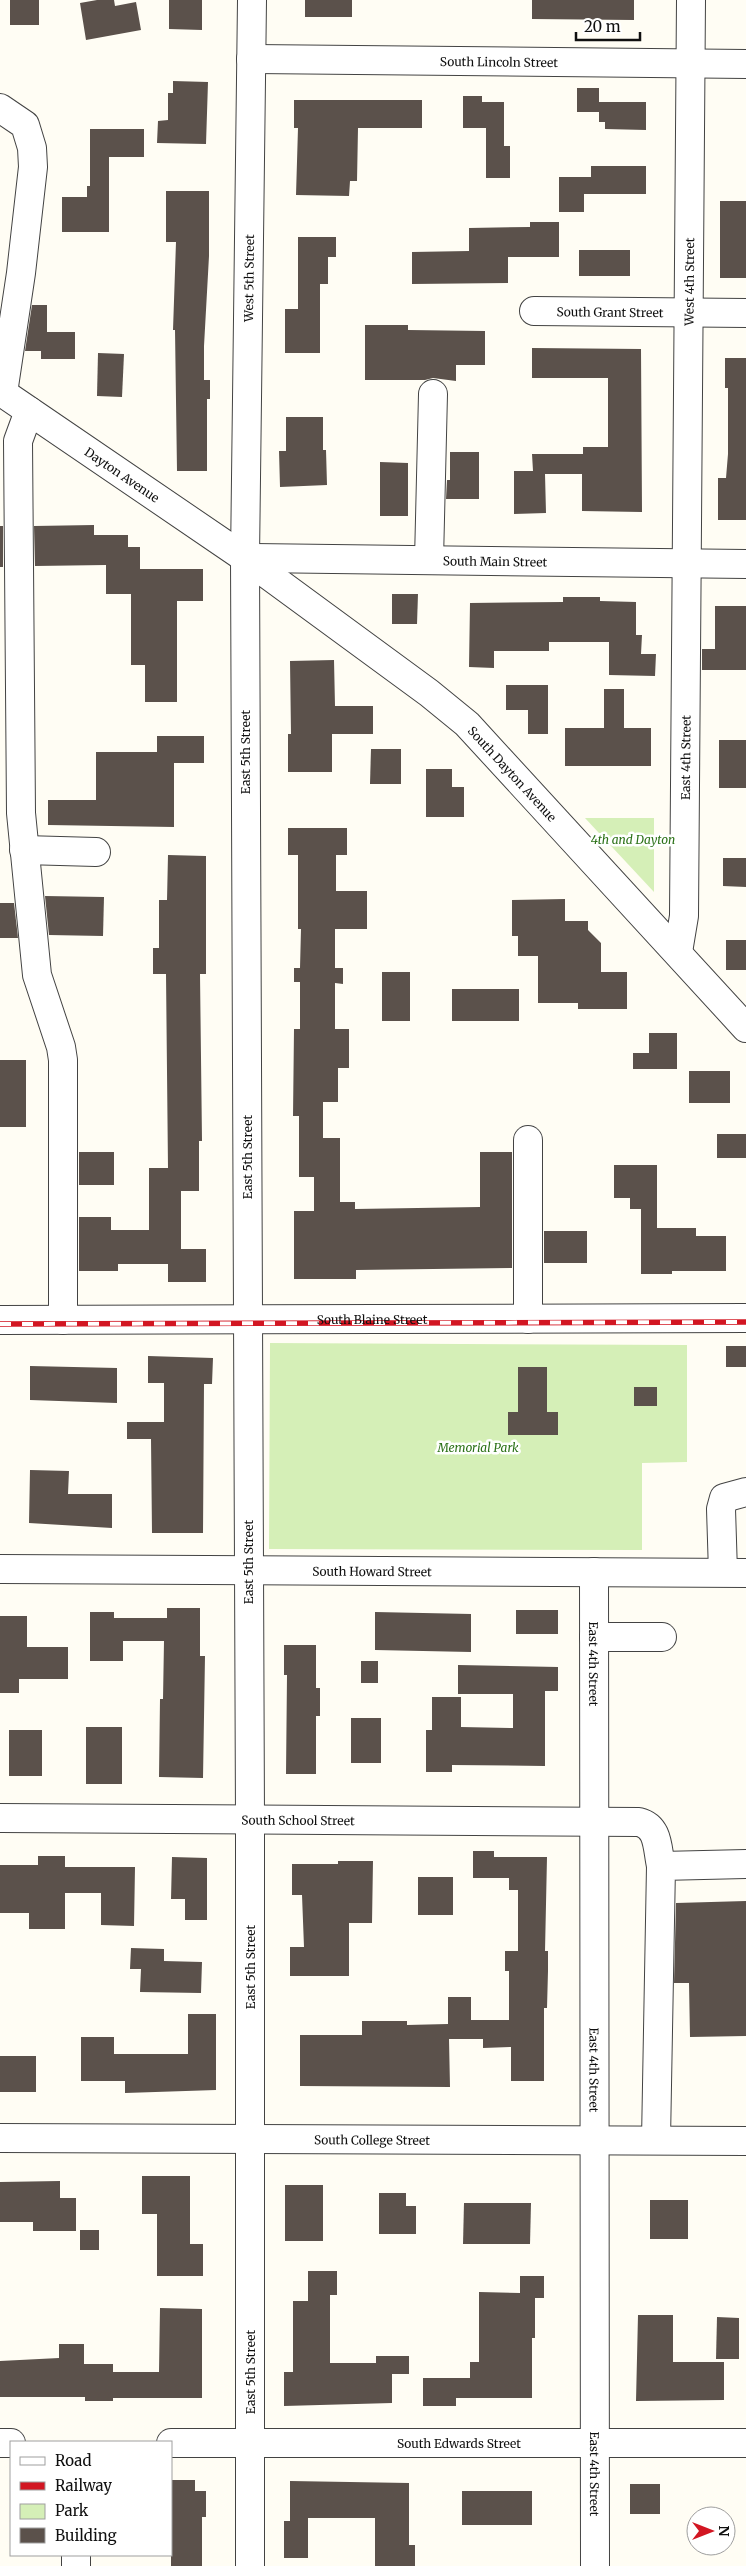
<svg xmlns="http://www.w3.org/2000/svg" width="746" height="2566" viewBox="0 0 746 2566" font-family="Merriweather,serif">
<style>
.green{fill:#d5efb7}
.building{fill:#5b514b}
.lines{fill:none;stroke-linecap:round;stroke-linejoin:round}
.minor-casing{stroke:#434343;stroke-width:30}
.minor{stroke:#fff;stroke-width:28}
.rail-casing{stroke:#d21622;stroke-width:5.5}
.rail{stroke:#fff;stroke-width:4;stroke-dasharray:11;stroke-linecap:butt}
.labels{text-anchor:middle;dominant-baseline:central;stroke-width:5;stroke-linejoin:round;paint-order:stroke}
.street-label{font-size:12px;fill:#101010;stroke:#fff}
.park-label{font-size:12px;font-style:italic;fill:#2b7117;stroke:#fff}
</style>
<rect width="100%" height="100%" fill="#fffdf4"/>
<!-- green -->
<g class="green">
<polygon points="585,818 654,818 654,892"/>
<polygon points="270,1343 687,1345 687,1462 642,1463 642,1550 269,1549"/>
</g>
<!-- building -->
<g class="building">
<rect x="10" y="0" width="29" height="25"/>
<polygon points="97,0 114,0 115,6 136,2 141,30 86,40 80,3"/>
<polygon points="169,0 202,0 202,30 169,29"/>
<rect x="305" y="0" width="47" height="17"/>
<polygon points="532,0 634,0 634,20 532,19"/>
<polygon points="173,81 208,82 206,144 157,143 158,121 168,120 168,93 173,93"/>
<polygon points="577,88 599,88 599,102 646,102 646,130 605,129 605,122 599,122 599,112 577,112"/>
<polygon points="463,96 482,96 482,102 504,102 504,146 510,146 510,178 486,178 486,128 463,128"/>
<polygon points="294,100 422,100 422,128 358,128 357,181 350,181 349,196 296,195 298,128 294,128"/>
<polygon points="90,129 144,129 144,157 109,157 109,232 62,232 62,197 87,197 87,186 90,186"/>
<polygon points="591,166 646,166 646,194 584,194 584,212 559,212 559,177 591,177"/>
<polygon points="166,191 209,191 209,256 204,346 204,380 210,380 210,399 207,399 207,471 177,471 175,330 173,330 176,242 166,242"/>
<rect x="720" y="201" width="26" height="77"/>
<polygon points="530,222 559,222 559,257 508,257 508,283 412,284 412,252 469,251 469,228 530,227"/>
<polygon points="298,237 336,237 336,257 328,257 328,284 320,284 320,353 285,353 285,309 298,309"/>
<rect x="579" y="250" width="51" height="26"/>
<polygon points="32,305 47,305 47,332 75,332 75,359 41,359 41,351 25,351"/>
<polygon points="365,325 408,325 408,330 485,331 485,365 456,365 456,381 433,378 425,380 365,380"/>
<polygon points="532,348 641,349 642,512 582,511 582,474 545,474 546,513 514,514 514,471 533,471 532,454 583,454 583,447 608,447 608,378 532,378"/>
<polygon points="98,353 124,354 122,397 97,396"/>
<polygon points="725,358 746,358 746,520 718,520 718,478 726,478 728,454 728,388 725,388"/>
<polygon points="286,417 323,417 323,450 326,450 327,485 280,487 279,451 286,451"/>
<polygon points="450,452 479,452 479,499 446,499 447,480 450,480"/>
<polygon points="380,462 408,463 408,516 380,516"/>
<polygon points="94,525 94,535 128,535 128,547 140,547 140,569 203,569 203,601 177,601 177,702 145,702 145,665 131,665 131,594 106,594 106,565 35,566 34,526"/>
<rect x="0" y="526" width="3" height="41"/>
<polygon points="392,594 418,594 417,624 392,624"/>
<polygon points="563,597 600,597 600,601 636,602 636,635 642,635 641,654 656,654 655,676 609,675 609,642 549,642 549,651 494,651 494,668 469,667 470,603 563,602"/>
<polygon points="715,606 746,606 746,670 702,670 702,649 715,649"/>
<polygon points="334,660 335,706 373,706 373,734 332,734 332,772 288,772 288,734 291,734 290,661"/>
<polygon points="506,685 548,685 548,734 528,734 528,710 506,710"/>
<polygon points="604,689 624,689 624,728 651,728 651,766 565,766 565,728 604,728"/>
<polygon points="157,736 204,736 204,763 174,763 174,827 48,825 48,800 96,800 96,752 157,752"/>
<rect x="719" y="740" width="27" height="48"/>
<polygon points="371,749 401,749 401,784 370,784"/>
<polygon points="426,769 452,769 452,787 464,787 464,817 426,817"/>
<polygon points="288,828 347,828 347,855 336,855 336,891 367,891 367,929 335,929 335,968 343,968 343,984 335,983 335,1029 349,1029 349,1068 338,1068 338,1102 323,1102 323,1138 340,1138 340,1202 355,1202 355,1209 480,1207 480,1152 512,1152 512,1268 356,1270 356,1279 294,1279 294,1211 314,1211 314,1177 299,1177 299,1116 293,1116 294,1029 300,1029 300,982 294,982 294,968 300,968 301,929 298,929 298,855 288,855"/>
<polygon points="168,855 206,856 206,974 200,974 202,1141 199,1141 199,1191 181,1191 181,1249 206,1249 206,1282 168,1282 168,1264 118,1264 118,1271 79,1271 79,1217 111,1217 111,1230 149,1230 149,1168 168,1168 166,974 153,974 153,948 159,948 159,900 167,900"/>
<polygon points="723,858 746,858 746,887 723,886"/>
<polygon points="45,896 104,897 103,936 49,935"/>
<polygon points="565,899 565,921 588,921 588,930 601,943 601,972 627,972 627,1009 578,1009 578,1003 538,1003 538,956 518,956 518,936 512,936 512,900"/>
<polygon points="0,903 14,903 18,938 0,938"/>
<rect x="726" y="940" width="20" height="30"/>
<rect x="382" y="972" width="28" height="49"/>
<rect x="452" y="989" width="67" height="32"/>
<polygon points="649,1033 677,1033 677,1069 633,1069 633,1053 649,1053"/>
<rect x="0" y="1060" width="26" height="67"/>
<rect x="689" y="1071" width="41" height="32"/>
<rect x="717" y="1134" width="29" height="24"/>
<rect x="79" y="1152" width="35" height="33"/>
<polygon points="614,1165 657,1165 657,1228 696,1228 696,1236 726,1236 726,1271 672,1271 672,1274 641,1274 641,1209 630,1209 630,1198 614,1198"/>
<rect x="544" y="1231" width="43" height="32"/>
<rect x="726" y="1346" width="20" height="21"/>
<polygon points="148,1356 213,1358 212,1384 204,1384 203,1533 152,1533 151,1439 127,1439 127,1422 164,1422 164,1383 148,1383"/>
<polygon points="30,1366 117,1368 117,1403 30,1400"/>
<polygon points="518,1367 547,1367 547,1412 558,1412 558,1435 508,1435 508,1412 518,1412"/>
<rect x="634" y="1387" width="23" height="19"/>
<polygon points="30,1470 69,1471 68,1494 112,1494 112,1528 29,1523"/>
<polygon points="167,1608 200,1608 200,1656 205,1656 203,1778 159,1777 160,1699 163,1699 164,1641 123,1641 123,1661 90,1661 90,1612 114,1612 114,1618 167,1618"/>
<rect x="516" y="1610" width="42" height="24"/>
<polygon points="375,1612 471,1614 471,1652 375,1650"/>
<polygon points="0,1616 27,1616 27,1647 68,1647 68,1679 19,1679 19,1693 0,1693"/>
<polygon points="284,1645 316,1645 316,1688 320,1688 320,1716 316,1716 316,1774 286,1774 287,1675 284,1675"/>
<rect x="361" y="1661" width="17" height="22"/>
<polygon points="458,1665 558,1667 558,1691 545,1691 545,1766 452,1765 452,1772 426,1772 426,1730 432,1730 432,1697 461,1697 461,1727 513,1728 513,1694 458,1694"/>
<rect x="351" y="1718" width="30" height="45"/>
<rect x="86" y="1727" width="36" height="57"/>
<rect x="9" y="1730" width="33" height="46"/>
<polygon points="473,1851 494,1851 494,1857 547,1857 545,1951 548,1951 548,1971 547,2008 544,2008 544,2081 511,2081 511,2047 483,2048 483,2039 449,2039 450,2087 300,2086 300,2035 362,2035 362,2021 407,2021 407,2025 448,2024 448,1997 471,1997 471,2020 509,2020 509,1971 505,1971 505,1951 518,1951 518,1890 509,1890 509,1878 473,1878"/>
<polygon points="38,1856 65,1856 65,1867 135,1867 134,1926 101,1925 101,1893 65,1893 65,1929 29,1929 29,1913 0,1913 0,1865 38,1865"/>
<polygon points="172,1857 207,1858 207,1920 185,1920 185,1899 171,1899"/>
<polygon points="338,1861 373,1861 372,1923 349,1923 349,1976 290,1976 290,1947 304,1947 302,1895 292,1895 292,1864 338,1864"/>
<rect x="418" y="1877" width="35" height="38"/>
<polygon points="746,1901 746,2036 690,2037 689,1983 674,1983 676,1903"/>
<polygon points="131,1948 164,1949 164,1961 202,1962 201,1993 140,1992 141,1969 130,1969"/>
<polygon points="188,2014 216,2014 216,2090 125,2093 125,2081 81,2081 81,2037 114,2037 114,2054 188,2054"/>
<rect x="0" y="2056" width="36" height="36"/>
<polygon points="142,2176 190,2176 190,2244 203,2244 203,2276 157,2276 157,2214 142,2214"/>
<polygon points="60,2181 60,2198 76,2198 76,2231 33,2231 33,2222 0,2222 0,2182"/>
<rect x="285" y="2185" width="38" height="56"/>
<polygon points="379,2193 406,2193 406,2206 416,2206 416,2234 379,2234"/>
<rect x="650" y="2200" width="38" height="39"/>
<polygon points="464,2203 531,2203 530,2244 463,2244"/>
<rect x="80" y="2230" width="19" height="20"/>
<polygon points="308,2271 337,2271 337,2295 330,2295 330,2363 376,2363 376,2356 409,2356 409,2374 392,2374 392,2403 284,2406 284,2372 293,2372 293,2301 308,2301"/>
<polygon points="520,2276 544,2276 544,2298 535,2298 535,2338 532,2338 532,2398 456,2398 456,2406 423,2406 423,2378 470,2378 470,2362 479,2362 479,2292 520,2293"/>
<polygon points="160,2308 202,2309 202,2398 113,2398 113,2401 85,2401 85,2397 0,2397 0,2361 59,2358 59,2344 84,2344 84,2364 113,2364 113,2372 159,2372"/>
<polygon points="638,2315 673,2315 673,2362 724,2362 724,2400 636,2401"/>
<polygon points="717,2317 739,2318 739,2359 716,2359"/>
<polygon points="171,2480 195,2480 195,2491 206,2491 206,2517 202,2517 202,2566 171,2566"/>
<polygon points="290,2481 409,2483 409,2545 415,2545 415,2566 375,2566 375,2518 308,2518 308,2558 284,2558 284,2521 290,2521"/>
<rect x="630" y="2484" width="30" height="30"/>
<rect x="462" y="2491" width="70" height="34"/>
</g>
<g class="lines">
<!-- minor casing -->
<g class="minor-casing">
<g id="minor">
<path id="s1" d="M251 59 746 64"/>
<polyline points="0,108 25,125 32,148 33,167 21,273 3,393"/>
<path id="s2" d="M534 311 746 313"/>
<path id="s3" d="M0 391 245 558 429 693 467 724 746 1028"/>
<polyline points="29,411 18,441 21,813 37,975 61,1047 63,1060 63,1320"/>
<path id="s4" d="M245 558 746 564"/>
<polyline points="429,560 433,394"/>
<polyline points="24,850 96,852"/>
<path id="s5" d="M678 952 684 916 691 0"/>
<polyline points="528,1319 528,1140"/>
<path id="s6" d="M0 1320 746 1318"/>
<path id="s7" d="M0 1569 746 1573"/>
<path id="s8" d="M594 1572 595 2566"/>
<polyline points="723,1572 721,1509 724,1498 746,1492"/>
<polyline points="594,1637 662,1637"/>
<path id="s9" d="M0 1818 639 1822C659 1827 657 1848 661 1866"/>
<path id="s10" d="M0 2138 746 2141"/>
<polyline points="656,2140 661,1866 746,1864"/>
<polyline points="0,2443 11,2443"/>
<path id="s11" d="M171 2443H746"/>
<polyline points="76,2555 76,2566"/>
<path id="s12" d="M250 2566V1820L245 558 252 0"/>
</g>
</g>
<!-- minor -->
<use href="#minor" class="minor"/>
<!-- rail casing -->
<g class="rail-casing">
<polyline id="rail" points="0,1324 746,1322"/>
</g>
<!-- rail -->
<use href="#rail" class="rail"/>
</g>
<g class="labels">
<!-- street labels -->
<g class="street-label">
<text stroke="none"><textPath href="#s1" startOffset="248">South Lincoln Street</textPath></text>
<text stroke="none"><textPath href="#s12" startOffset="2288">West 5th Street</textPath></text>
<text stroke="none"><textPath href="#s5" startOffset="671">West 4th Street</textPath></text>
<text stroke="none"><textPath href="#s2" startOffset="76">South Grant Street</textPath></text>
<text stroke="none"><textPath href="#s3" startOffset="148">Dayton Avenue</textPath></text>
<text stroke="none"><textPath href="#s4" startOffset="250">South Main Street</textPath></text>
<text transform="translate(245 752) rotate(-90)">East 5th Street</text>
<text stroke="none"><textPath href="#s5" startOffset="195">East 4th Street</textPath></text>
<text stroke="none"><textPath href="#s3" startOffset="641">South Dayton Avenue</textPath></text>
<text transform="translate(247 1157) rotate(-90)">East 5th Street</text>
<text stroke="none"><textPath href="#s6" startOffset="372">South Blaine Street</textPath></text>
<text transform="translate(248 1562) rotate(-90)">East 5th Street</text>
<text stroke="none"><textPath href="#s7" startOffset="372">South Howard Street</textPath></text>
<text stroke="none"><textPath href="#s8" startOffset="92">East 4th Street</textPath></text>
<text stroke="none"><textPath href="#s9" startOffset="298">South School Street</textPath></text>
<text transform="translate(250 1967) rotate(-90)">East 5th Street</text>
<text stroke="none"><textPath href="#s8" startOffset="498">East 4th Street</textPath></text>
<text stroke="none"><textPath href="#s10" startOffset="372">South College Street</textPath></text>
<text transform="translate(250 2372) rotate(-90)">East 5th Street</text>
<text stroke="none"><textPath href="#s11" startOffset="288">South Edwards Street</textPath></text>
<text stroke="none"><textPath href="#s8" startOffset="902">East 4th Street</textPath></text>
</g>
<!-- park labels -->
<g class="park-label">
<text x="633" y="839">4th and Dayton</text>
<text x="478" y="1447">Memorial Park</text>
</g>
</g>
<!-- legend -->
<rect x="10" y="2441" width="162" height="115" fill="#ffffff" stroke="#9f9f9f"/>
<rect x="20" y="2457" width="25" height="8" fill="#ffffff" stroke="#9f9f9f"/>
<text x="55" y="2466" font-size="15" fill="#101010">Road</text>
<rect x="20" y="2482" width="25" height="8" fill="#d21622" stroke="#9f9f9f"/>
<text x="55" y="2491" font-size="15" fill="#101010">Railway</text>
<rect x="20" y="2504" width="25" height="15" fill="#d5efb7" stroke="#9f9f9f"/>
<text x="55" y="2516" font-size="15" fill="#101010">Park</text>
<rect x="20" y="2528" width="25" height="15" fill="#5b514b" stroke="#9f9f9f"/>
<text x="55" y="2541" font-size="15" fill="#101010">Building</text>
<!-- north arrow -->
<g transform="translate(711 2531) rotate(90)"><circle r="24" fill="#ffffff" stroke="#9f9f9f"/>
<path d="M0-4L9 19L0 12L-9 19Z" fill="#d21622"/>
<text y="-8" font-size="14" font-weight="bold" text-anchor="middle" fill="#101010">N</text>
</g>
<!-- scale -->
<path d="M576 32v8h64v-8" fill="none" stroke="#101010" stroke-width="2.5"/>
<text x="584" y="32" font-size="15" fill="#101010" stroke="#ffffff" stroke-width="4" paint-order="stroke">20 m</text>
</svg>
